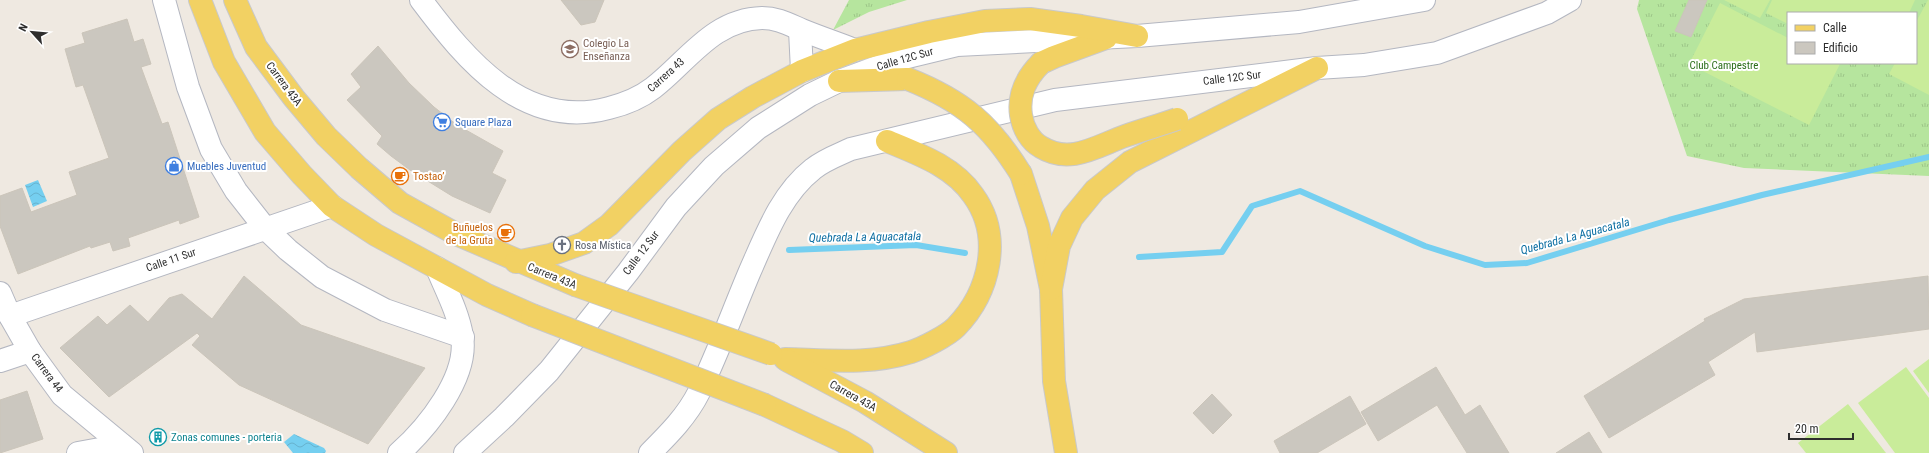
<svg xmlns="http://www.w3.org/2000/svg" width="1929" height="453" viewBox="0 0 1929 453" font-family="'Roboto Condensed',sans-serif">
<style>
.grass{fill:url(#grass-tufts);fill-rule:evenodd}
.pitch{fill:#c9ec9a}
.water{fill:url(#water-waves)}
.lines{fill:none;stroke-linecap:round;stroke-linejoin:round}
.stream{stroke:#75cff0;stroke-width:6}
.building{fill:#cbc7bf;stroke:#cbc5ba}
.minor-casing{stroke:#b4b7c1;stroke-width:24}
.tertiary-casing{stroke:#b4b7c1;stroke-width:24}
.primary-casing{stroke:#c9c9c9;stroke-width:24}
.minor{stroke:#fff;stroke-width:22}
.tertiary{stroke:#fff;stroke-width:22}
.primary{stroke:#f2d163;stroke-width:22}
.primary-bridge-casing{stroke:#c9c9c9;stroke-width:24;stroke-linecap:butt}
.primary-bridge{stroke:#f2d163;stroke-width:22}
.labels{text-anchor:middle;dominant-baseline:central;stroke-width:4;stroke-linejoin:round;paint-order:stroke}
.education-label{font-size:11px;fill:#785e54;stroke:#fff;text-anchor:start}
.street-label{font-size:11px;fill:#2e2e2e;stroke:#fff}
.park-label{font-size:11px;fill:#2c6e1b;stroke:#fff}
.shop-label{font-size:11px;fill:#366cbe;stroke:#fff;text-anchor:start}
.food-label{font-size:11px;fill:#c56008;stroke:#fff;text-anchor:start}
.worship-label{font-size:11px;fill:#5b616d;stroke:#fff;text-anchor:start}
.culture-label{font-size:11px;fill:#0d838f;stroke:#fff;text-anchor:start}
.water-label{font-size:12px;font-style:italic;fill:#0d6fa3;stroke:#fff}
</style>
<defs>
<pattern id="grass-tufts" width="24" height="20" patternUnits="userSpaceOnUse"><rect width="24" height="20" fill="#b6e59e"/><path d="M3 7l-1-3M5 7V3M7 7l1-3M15 17l-1-3M17 17v-4M19 17l1-3" fill="none" stroke="#9dc588"/></pattern>
<pattern id="water-waves" width="16" height="10" patternUnits="userSpaceOnUse"><rect width="16" height="10" fill="#75cff0"/><path d="M0 5q4-4 8 0t8 0" fill="none" stroke="#66b2ce"/></pattern>
</defs>
<rect width="100%" height="100%" fill="#efe9e1"/>
<!-- grass -->
<g class="grass">
<polygon points="849,0 907,0 869,12 833,30"/>
<path d="M1639 0H1929V176L1744 168 1687 156 1637 9ZM1788 13H1916V63H1788Z"/>
</g>
<!-- pitch -->
<g class="pitch">
<polygon points="1724,0 1770,0 1760,18"/>
<polygon points="1772,0 1915,0 1909,13 1788,13 1788,24 1766,13"/>
<polygon points="1928,0 1929,0 1929,95 1889,74 1895,63 1916,63 1916,22"/>
<polygon points="1720,3 1788,38 1788,63 1840,64 1809,125 1689,64"/>
<polygon points="1929,359 1929,393 1913,371"/>
<polygon points="1906,367 1929,398 1929,453 1895,453 1858,403"/>
<polygon points="1848,404 1886,453 1806,453 1798,443"/>
</g>
<!-- water -->
<g class="water">
<polygon points="38,180 47,201 33,207 25,185"/>
<polygon points="294,434 324,448 326,451 325,453 293,453 284,442"/>
</g>
<g class="lines">
<!-- stream -->
<g class="stream">
<polyline points="789,250 916,245 965,253"/>
<polyline points="1139,257 1222,252 1252,206 1300,191 1425,246 1485,265 1527,263 1669,220 1762,195 1929,157"/>
</g>
</g>
<!-- building -->
<g class="building">
<polygon points="561,0 604,0 595,22 581,25"/>
<polygon points="1689,0 1707,0 1691,37 1675,31"/>
<polygon points="127,19 134,42 143,39 151,64 141,67 162,124 168,122 199,217 180,224 179,220 128,238 130,246 113,251 110,242 91,248 90,246 18,274 0,226 0,196 22,188 31,212 77,195 69,172 109,158 83,85 76,87 65,49 85,43 82,33"/>
<polygon points="378,46 409,83 434,107 457,125 503,151 492,173 506,180 490,213 452,196 410,170 391,156 377,144 382,136 347,100 361,87 351,74"/>
<polygon points="244,276 301,325 425,368 368,444 239,385 192,345 200,336 197,333 109,397 60,348 98,316 107,325 130,305 148,322 169,298 182,294 212,319"/>
<polygon points="1928,276 1929,329 1757,352 1755,332 1708,362 1715,375 1609,438 1584,396 1705,321 1704,319 1744,299"/>
<polygon points="1436,367 1465,415 1480,405 1509,453 1467,453 1437,405 1378,441 1361,412"/>
<polygon points="27,391 43,439 0,453 0,400"/>
<polygon points="1212,394 1232,415 1213,434 1193,413"/>
<polygon points="1350,396 1366,424 1317,453 1280,453 1274,441"/>
<polygon points="1589,432 1602,453 1556,453"/>
</g>
<g class="lines">
<!-- minor casing -->
<g class="minor-casing">
<g id="minor">
<polyline points="164,0 188,87 211,149 236,191 265,228 288,250 322,277 385,310 463,337"/>
<path d="M421 0C466 60 524 131 609 108 625 104 640 98 653 88 687 62 713 19 762 18 777 18 788 24 802 30 819 37 837 43 855 50"/>
<polyline points="800,30 802,71"/>
<polyline points="0,293 10,316 30,351 62,395 132,453"/>
<polyline points="10,316 332,206"/>
<polyline points="0,361 30,351"/>
<polyline points="78,453 122,445"/>
</g>
</g>
<!-- tertiary casing -->
<g class="tertiary-casing">
<g id="tertiary">
<path d="M399 453C427 428 469 377 462 336 458 312 446 290 437 268"/>
<polyline points="465,453 504,417 549,371 628,272 676,207 714,166 758,128 810,95 839,81 899,59 957,45 1137,36 1299,22 1424,0"/>
<path d="M650 453C669 434 687 416 699 392 718 353 733 311 750 271 766 235 781 194 813 169 824 160 838 155 851 149L1055 100 1317 68 1364 65 1437 53 1547 13 1570 0"/>
</g>
</g>
<!-- primary casing -->
<g class="primary-casing">
<g id="primary">
<polyline points="200,0 224,62 265,132 302,175 332,206 376,235 487,295 532,315"/>
<polyline points="235,0 256,47 294,98 326,136 359,168 400,203 456,234 575,285"/>
<polyline points="1041,63 1054,57 1106,38"/>
<polyline points="839,81 908,79"/>
<polyline points="1021,174 1038,226 1051,289 1054,381 1066,453"/>
<polyline points="516,262 550,255 584,243 609,225 682,151 718,119 753,97 802,71 855,50 929,32 985,21 1030,19 1081,26 1137,36"/>
<polyline points="1051,289 1059,246 1072,218 1095,190 1130,162 1317,68"/>
<path d="M785 359C827 360 870 365 911 352 923 348 947 336 956 327 990 292 1003 236 973 195 953 166 918 154 887 141"/>
<polyline points="788,361 865,402 946,453"/>
<polyline points="765,405 842,441 862,453"/>
</g>
</g>
<!-- minor -->
<use href="#minor" class="minor"/>
<!-- tertiary -->
<use href="#tertiary" class="tertiary"/>
<!-- primary -->
<use href="#primary" class="primary"/>
<!-- primary-bridge casing -->
<g class="primary-bridge-casing">
<g id="primary-bridge">
<path d="M1041 63C1026 78 1018 94 1021 115 1023 128 1030 141 1041 147 1070 165 1097 146 1125 136 1142 130 1160 125 1177 119"/>
<path d="M908 79C963 101 990 124 1021 174"/>
<polyline points="575,285 771,354"/>
<polyline points="532,315 765,405"/>
</g>
</g>
<!-- primary-bridge -->
<use href="#primary-bridge" class="primary-bridge"/>
</g>
<!-- icons -->
<defs>
<g id="school-ring" transform="scale(0.9)"><circle r="9.5" fill="#fff" stroke="#8d6e63" stroke-width="1.5"/><path d="M0-5L7-2L0 1L-7-2ZM-4 1L0 2.5L4 1V4Q0 6-4 4Z" fill="#8d6e63"/></g>
<g id="supermarket-ring" transform="scale(0.9)"><circle r="9.5" fill="#fff" stroke="#3f7fe0" stroke-width="1.5"/><path d="M-6-5.5h2.5l.6 2H6L4.5 2H-2.5L-4.4-4H-6ZM-1.5 3.2a1.3 1.3 0 1 0 .1 0ZM3 3.2a1.3 1.3 0 1 0 .1 0Z" fill="#3f7fe0"/></g>
<g id="shop-ring" transform="scale(0.9)"><circle r="9.5" fill="#fff" stroke="#3f7fe0" stroke-width="1.5"/><path d="M-5-2.5h2.3a2.7 3.5 0 0 1 5.4 0H5L5.5 6h-11ZM-1.5-2.5h3a1.5 2.3 0 0 0-3 0Z" fill="#3f7fe0"/></g>
<g id="cafe-ring" transform="scale(0.9)"><circle r="9.5" fill="#fff" stroke="#e8710a" stroke-width="1.5"/><path d="M-5.5-4.5H6V0H3Q3 3.5 0 3.5H-2.5Q-5.5 3.5-5.5 0ZM3-3.2v2h1.7v-2ZM-6 4.5H4V6H-6Z" fill="#e8710a"/></g>
<g id="church-ring" transform="scale(0.9)"><circle r="9.5" fill="#fff" stroke="#6b7280" stroke-width="1.5"/><path d="M-1.2-6h2.4v3.5h3.3v2.4h-3.3V6h-2.4V-.1h-3.3v-2.4h3.3Z" fill="#6b7280"/></g>
<g id="building-ring" transform="scale(0.9)"><circle r="9.5" fill="#fff" stroke="#0f9aa8" stroke-width="1.5"/><path d="M-4-6H4V6H1V3H-1V6H-4ZM-2.5-4.3h1.7v1.8h-1.7ZM.8-4.3h1.7v1.8H.8ZM-2.5-1h1.7V.8h-1.7ZM.8-1h1.7V.8H.8Z" fill="#0f9aa8"/></g>
</defs>
<g fill-rule="evenodd">
<use href="#school-ring" x="570" y="49"/>
<use href="#supermarket-ring" x="442" y="122"/>
<use href="#shop-ring" x="174" y="166"/>
<use href="#cafe-ring" x="400" y="176"/>
<use href="#cafe-ring" x="506" y="233"/>
<use href="#church-ring" x="562" y="245"/>
<use href="#building-ring" x="158" y="437"/>
</g>
<g class="labels">
<!-- education labels -->
<g class="education-label">
<text x="583" y="43">Colegio La<tspan x="583" dy="13">Enseñanza</tspan></text>
</g>
<!-- street labels -->
<g class="street-label">
<text transform="translate(905 59) rotate(-16)">Calle 12C Sur</text>
<text transform="translate(666 75) rotate(-42)">Carrera 43</text>
<text transform="translate(1232 78) rotate(-7)">Calle 12C Sur</text>
<text transform="translate(284 84) rotate(53)">Carrera 43A</text>
<text transform="translate(641 253) rotate(-53)">Calle 12 Sur</text>
<text transform="translate(171 260) rotate(-19)">Calle 11 Sur</text>
<text transform="translate(552 276) rotate(22)">Carrera 43A</text>
<text transform="translate(47 373) rotate(53)">Carrera 44</text>
<text transform="translate(853 396) rotate(29)">Carrera 43A</text>
</g>
<!-- park labels -->
<g class="park-label">
<text x="1724" y="65">Club Campestre</text>
</g>
<!-- shop labels -->
<g class="shop-label">
<text x="455" y="122">Square Plaza</text>
<text x="187" y="166">Muebles Juventud</text>
</g>
<!-- food labels -->
<g class="food-label">
<text x="413" y="176">Tostao’</text>
<text x="493" y="227" text-anchor="end">Buñuelos<tspan x="493" dy="13">de la Gruta</tspan></text>
</g>
<!-- worship labels -->
<g class="worship-label">
<text x="575" y="245">Rosa Mística</text>
</g>
<!-- culture labels -->
<g class="culture-label">
<text x="171" y="437">Zonas comunes - porteria</text>
</g>
<!-- water labels -->
<g class="water-label">
<text transform="translate(1575 236) rotate(-15)">Quebrada La Aguacatala</text>
<text transform="translate(865 237) rotate(-1)">Quebrada La Aguacatala</text>
</g>
</g>
<!-- legend -->
<rect x="1787" y="12" width="130" height="52" fill="#ffffff" stroke="#ababab"/>
<rect x="1795" y="25" width="20" height="6" fill="#f2d163" stroke="#ababab"/>
<text x="1823" y="32" font-size="12" fill="#2e2e2e">Calle</text>
<rect x="1795" y="42" width="20" height="12" fill="#cbc7bf" stroke="#ababab"/>
<text x="1823" y="52" font-size="12" fill="#2e2e2e">Edificio</text>
<!-- north arrow -->
<g transform="translate(32 32) rotate(297)" stroke="#ffffff" stroke-width="3" paint-order="stroke">
<path d="M0-3L7 15L0 10L-7 15Z" fill="#2e2e2e"/>
<text y="-6" font-size="11" font-weight="bold" text-anchor="middle" fill="#2e2e2e">N</text>
</g>
<!-- scale -->
<path d="M1789 433v6h64v-6" fill="none" stroke="#2e2e2e" stroke-width="2"/>
<text x="1795" y="433" font-size="12" fill="#2e2e2e" stroke="#ffffff" stroke-width="3" paint-order="stroke">20 m</text>
</svg>
